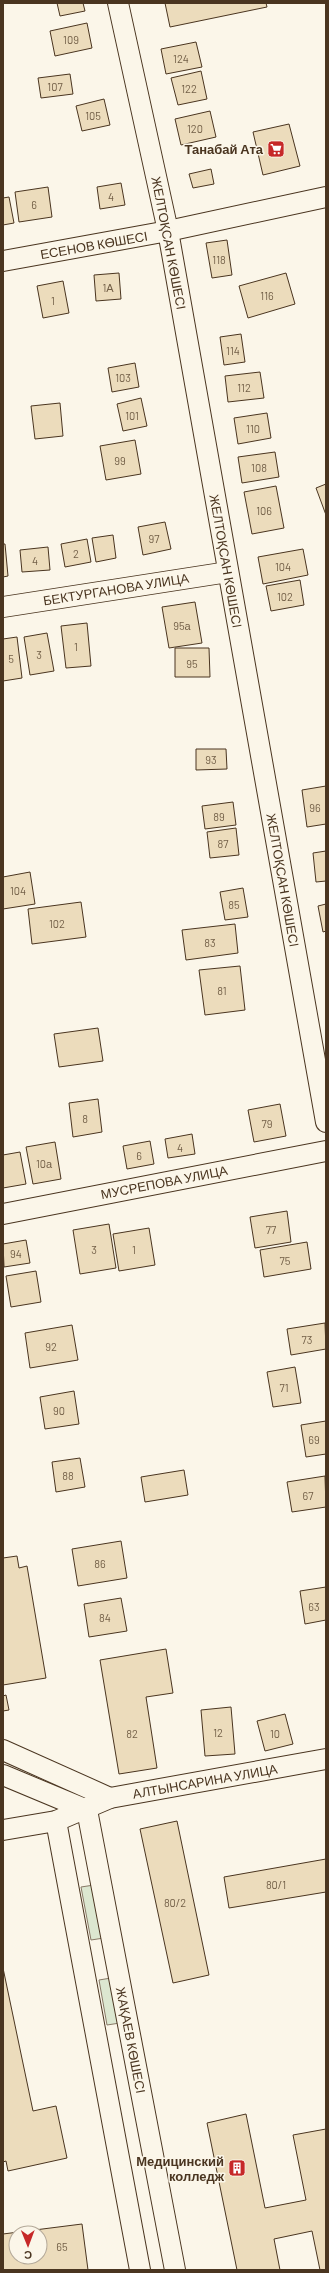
<svg xmlns="http://www.w3.org/2000/svg" width="329" height="2273" viewBox="0 0 329 2273" font-family="Barlow,sans-serif">
<style>
.green{fill:#dce7d0;stroke:#887966}
.building{fill:#ecdcbc;stroke:#4a3520;fill-rule:evenodd}
.lines{fill:none;stroke-linecap:round;stroke-linejoin:round}
.minor-casing{stroke:#4a3520;stroke-width:22}
.minor{stroke:#fbf6e9;stroke-width:20}
.labels{text-anchor:middle;dominant-baseline:central;stroke-width:3;stroke-linejoin:round;paint-order:stroke}
.number-label{font-size:11px;fill:#725f47}
.poi-label{font-size:13px;font-weight:bold;fill:#4a3520;stroke:#fbf6e9;text-anchor:end}
.street-label{font-size:13px;fill:#4a3520;stroke:#fbf6e9}
</style>
<rect width="100%" height="100%" fill="#fbf6e9"/>
<!-- green -->
<g class="green">
<polygon points="94,1885 104,1938 91,1940 81,1887"/>
<polygon points="111,1978 120,2023 107,2025 99,1980"/>
</g>
<!-- building -->
<g class="building">
<polygon points="57,3 83,3 85,11 60,16"/>
<polygon points="165,3 266,3 267,7 170,27"/>
<polygon points="87,23 92,48 55,56 50,31"/>
<polygon points="196,42 202,67 166,74 161,49"/>
<polygon points="201,71 207,99 178,105 171,78"/>
<polygon points="70,74 73,94 41,98 38,78"/>
<polygon points="104,99 110,125 82,131 76,106"/>
<polygon points="210,111 216,137 181,145 175,119"/>
<polygon points="289,124 300,166 263,175 253,132"/>
<polygon points="211,169 214,184 193,188 189,174"/>
<polygon points="121,183 125,205 100,209 97,187"/>
<polygon points="48,187 52,217 19,222 15,192"/>
<polygon points="9,197 14,223 3,225 3,198"/>
<polygon points="227,240 232,275 212,278 206,243"/>
<polygon points="119,273 121,299 96,301 94,275"/>
<polygon points="286,273 295,304 248,318 239,286"/>
<polygon points="63,281 69,313 43,318 37,286"/>
<polygon points="241,334 245,362 224,365 220,337"/>
<polygon points="135,363 139,387 112,392 108,368"/>
<polygon points="260,372 264,398 228,402 225,376"/>
<polygon points="141,398 147,426 123,431 117,404"/>
<polygon points="60,403 63,436 35,439 31,406"/>
<polygon points="267,413 271,438 238,444 234,418"/>
<polygon points="135,440 141,474 106,480 100,446"/>
<polygon points="275,452 279,477 242,483 238,457"/>
<polygon points="326,484 326,515 316,488"/>
<polygon points="276,486 284,528 252,534 244,492"/>
<polygon points="165,522 171,549 143,555 138,527"/>
<polygon points="113,535 116,558 96,562 92,538"/>
<polygon points="87,539 91,562 65,567 61,544"/>
<polygon points="3,544 5,544 8,576 3,577"/>
<polygon points="48,547 50,570 22,572 20,550"/>
<polygon points="303,549 308,575 263,584 258,557"/>
<polygon points="300,580 304,605 271,611 266,586"/>
<polygon points="195,602 202,643 169,648 162,607"/>
<polygon points="87,623 91,666 66,668 61,626"/>
<polygon points="47,633 54,671 30,675 24,637"/>
<polygon points="17,637 22,678 3,681 3,639"/>
<polygon points="175,648 209,648 210,677 175,677"/>
<polygon points="196,749 226,749 227,769 196,770"/>
<polygon points="326,786 326,824 307,827 302,790"/>
<polygon points="233,802 236,825 205,829 202,806"/>
<polygon points="236,828 239,855 210,858 207,832"/>
<polygon points="326,851 326,881 316,882 313,853"/>
<polygon points="30,872 35,904 3,909 3,877"/>
<polygon points="243,888 248,917 225,920 220,892"/>
<polygon points="81,902 86,937 32,944 28,909"/>
<polygon points="326,904 326,931 323,932 318,906"/>
<polygon points="235,924 238,953 186,960 182,930"/>
<polygon points="240,966 245,1010 205,1015 199,970"/>
<polygon points="98,1028 103,1061 59,1067 54,1034"/>
<polygon points="98,1099 102,1132 73,1137 69,1103"/>
<polygon points="280,1104 286,1136 254,1142 248,1110"/>
<polygon points="192,1134 195,1154 168,1158 165,1139"/>
<polygon points="150,1141 154,1164 127,1169 123,1146"/>
<polygon points="55,1142 61,1179 33,1184 26,1147"/>
<polygon points="20,1152 26,1184 3,1188 3,1155"/>
<polygon points="287,1211 291,1242 255,1248 250,1217"/>
<polygon points="109,1224 116,1268 80,1274 73,1230"/>
<polygon points="149,1228 155,1265 119,1271 113,1234"/>
<polygon points="26,1240 30,1263 4,1267 3,1244"/>
<polygon points="307,1242 311,1269 264,1277 260,1250"/>
<polygon points="36,1271 41,1302 11,1307 6,1276"/>
<polygon points="325,1323 326,1349 291,1355 287,1329"/>
<polygon points="72,1325 78,1360 30,1368 25,1333"/>
<polygon points="295,1367 301,1403 273,1407 267,1372"/>
<polygon points="74,1391 79,1424 45,1429 40,1397"/>
<polygon points="326,1421 326,1454 306,1457 301,1425"/>
<polygon points="80,1458 85,1487 56,1492 52,1462"/>
<polygon points="184,1470 188,1495 145,1502 141,1477"/>
<polygon points="325,1476 326,1507 292,1512 287,1482"/>
<polygon points="121,1541 127,1578 78,1586 72,1549"/>
<polygon points="17,1556 19,1568 27,1566 46,1678 3,1685 3,1558"/>
<polygon points="326,1587 326,1620 305,1624 300,1591"/>
<polygon points="121,1598 127,1631 89,1637 84,1604"/>
<polygon points="166,1649 173,1693 146,1697 157,1768 119,1774 100,1660"/>
<polygon points="6,1695 9,1710 3,1711 3,1696"/>
<polygon points="231,1707 235,1754 205,1756 201,1710"/>
<polygon points="285,1714 293,1744 265,1751 257,1721"/>
<polygon points="177,1821 209,1975 173,1983 140,1829"/>
<polygon points="326,1859 326,1892 229,1908 224,1877"/>
<polygon points="3,1968 33,2111 56,2106 67,2158 8,2171 6,2161 3,2162"/>
<polygon points="246,2114 265,2208 306,2200 293,2135 326,2129 326,2270 320,2270 312,2231 274,2239 280,2270 237,2270 207,2123"/>
<path d="M82 2224 88 2270H3V2234ZM16 2233H40V2257H16Z"/>
</g>
<g class="lines">
<!-- minor casing -->
<g class="minor-casing">
<g id="minor">
<polyline points="118,3 168,231 326,1122"/>
<polyline points="3,261 168,231 326,197"/>
<polyline points="3,607 228,572"/>
<polyline points="3,1214 326,1151"/>
<polyline points="3,1750 110,1798"/>
<polyline points="3,1775 87,1810"/>
<polyline points="87,1810 175,2270"/>
<polyline points="56,1821 140,2270"/>
<polyline points="3,1830 56,1821 110,1798 326,1759"/>
</g>
</g>
<!-- minor -->
<use href="#minor" class="minor"/>
</g>
<!-- icons -->
<defs>
<g id="supermarket-square" transform="scale(0.9)"><rect x="-9" y="-9" width="18" height="18" rx="4" fill="#c62828" stroke="#fbf6e9"/><path d="M-6-5.5h2.5l.6 2H6L4.5 2H-2.5L-4.4-4H-6ZM-1.5 3.2a1.3 1.3 0 1 0 .1 0ZM3 3.2a1.3 1.3 0 1 0 .1 0Z" fill="#fff"/></g>
<g id="building-square" transform="scale(0.9)"><rect x="-9" y="-9" width="18" height="18" rx="4" fill="#c62828" stroke="#fbf6e9"/><path d="M-4-6H4V6H1V3H-1V6H-4ZM-2.5-4.3h1.7v1.8h-1.7ZM.8-4.3h1.7v1.8H.8ZM-2.5-1h1.7V.8h-1.7ZM.8-1h1.7V.8H.8Z" fill="#fff"/></g>
</defs>
<g fill-rule="evenodd">
<use href="#supermarket-square" x="276" y="149"/>
<use href="#building-square" x="237" y="2168"/>
</g>
<g class="labels">
<!-- number labels -->
<g class="number-label">
<text x="71" y="39">109</text>
<text x="181" y="58">124</text>
<text x="55" y="86">107</text>
<text x="189" y="88">122</text>
<text x="93" y="115">105</text>
<text x="195" y="128">120</text>
<text x="111" y="196">4</text>
<text x="34" y="204">6</text>
<text x="219" y="259">118</text>
<text x="108" y="287">1А</text>
<text x="267" y="295">116</text>
<text x="53" y="300">1</text>
<text x="233" y="350">114</text>
<text x="123" y="377">103</text>
<text x="244" y="387">112</text>
<text x="132" y="415">101</text>
<text x="253" y="428">110</text>
<text x="120" y="460">99</text>
<text x="259" y="467">108</text>
<text x="264" y="510">106</text>
<text x="154" y="538">97</text>
<text x="76" y="553">2</text>
<text x="35" y="560">4</text>
<text x="283" y="566">104</text>
<text x="285" y="596">102</text>
<text x="182" y="625">95а</text>
<text x="76" y="646">1</text>
<text x="39" y="654">3</text>
<text x="11" y="658">5</text>
<text x="192" y="663">95</text>
<text x="211" y="759">93</text>
<text x="315" y="807">96</text>
<text x="219" y="816">89</text>
<text x="223" y="843">87</text>
<text x="18" y="890">104</text>
<text x="234" y="904">85</text>
<text x="57" y="923">102</text>
<text x="210" y="942">83</text>
<text x="222" y="990">81</text>
<text x="85" y="1118">8</text>
<text x="267" y="1123">79</text>
<text x="180" y="1147">4</text>
<text x="139" y="1155">6</text>
<text x="44" y="1163">10а</text>
<text x="271" y="1229">77</text>
<text x="94" y="1249">3</text>
<text x="134" y="1249">1</text>
<text x="16" y="1253">94</text>
<text x="285" y="1260">75</text>
<text x="307" y="1339">73</text>
<text x="51" y="1346">92</text>
<text x="284" y="1387">71</text>
<text x="59" y="1410">90</text>
<text x="314" y="1439">69</text>
<text x="68" y="1475">88</text>
<text x="308" y="1495">67</text>
<text x="100" y="1563">86</text>
<text x="314" y="1606">63</text>
<text x="105" y="1617">84</text>
<text x="218" y="1732">12</text>
<text x="132" y="1733">82</text>
<text x="275" y="1733">10</text>
<text x="276" y="1884">80/1</text>
<text x="175" y="1902">80/2</text>
<text x="62" y="2246">65</text>
</g>
<!-- poi labels -->
<g class="poi-label">
<text x="263" y="149">Танабай Ата</text>
<text x="224" y="2161">Медицинский<tspan x="224" dy="15">колледж</tspan></text>
</g>
<!-- street labels -->
<g class="street-label">
<text transform="translate(169 243) rotate(79)">ЖЕЛТОҚСАН КӨШЕСІ</text>
<text transform="translate(94 245) rotate(-10)">ЕСЕНОВ КӨШЕСІ</text>
<text transform="translate(226 561) rotate(80)">ЖЕЛТОҚСАН КӨШЕСІ</text>
<text transform="translate(116 589) rotate(-9)">БЕКТУРГАНОВА УЛИЦА</text>
<text transform="translate(283 880) rotate(80)">ЖЕЛТОҚСАН КӨШЕСІ</text>
<text transform="translate(164 1182) rotate(-11)">МУСРЕПОВА УЛИЦА</text>
<text transform="translate(205 1781) rotate(-10)">АЛТЫНСАРИНА УЛИЦА</text>
<text transform="translate(131 2040) rotate(79)">ЖАҚАЕВ КӨШЕСІ</text>
</g>
</g>
<!-- border -->
<rect width="329" height="2273" fill="none" stroke="#4a3520" stroke-width="8"/>
<!-- north arrow -->
<g transform="translate(28 2245) rotate(179)"><circle r="19" fill="#fbf6e9" stroke="#b4a999"/>
<path d="M0-3L7 15L0 10L-7 15Z" fill="#c62828"/>
<text y="-6" font-size="11" font-weight="bold" text-anchor="middle" fill="#4a3520">С</text>
</g>
</svg>
